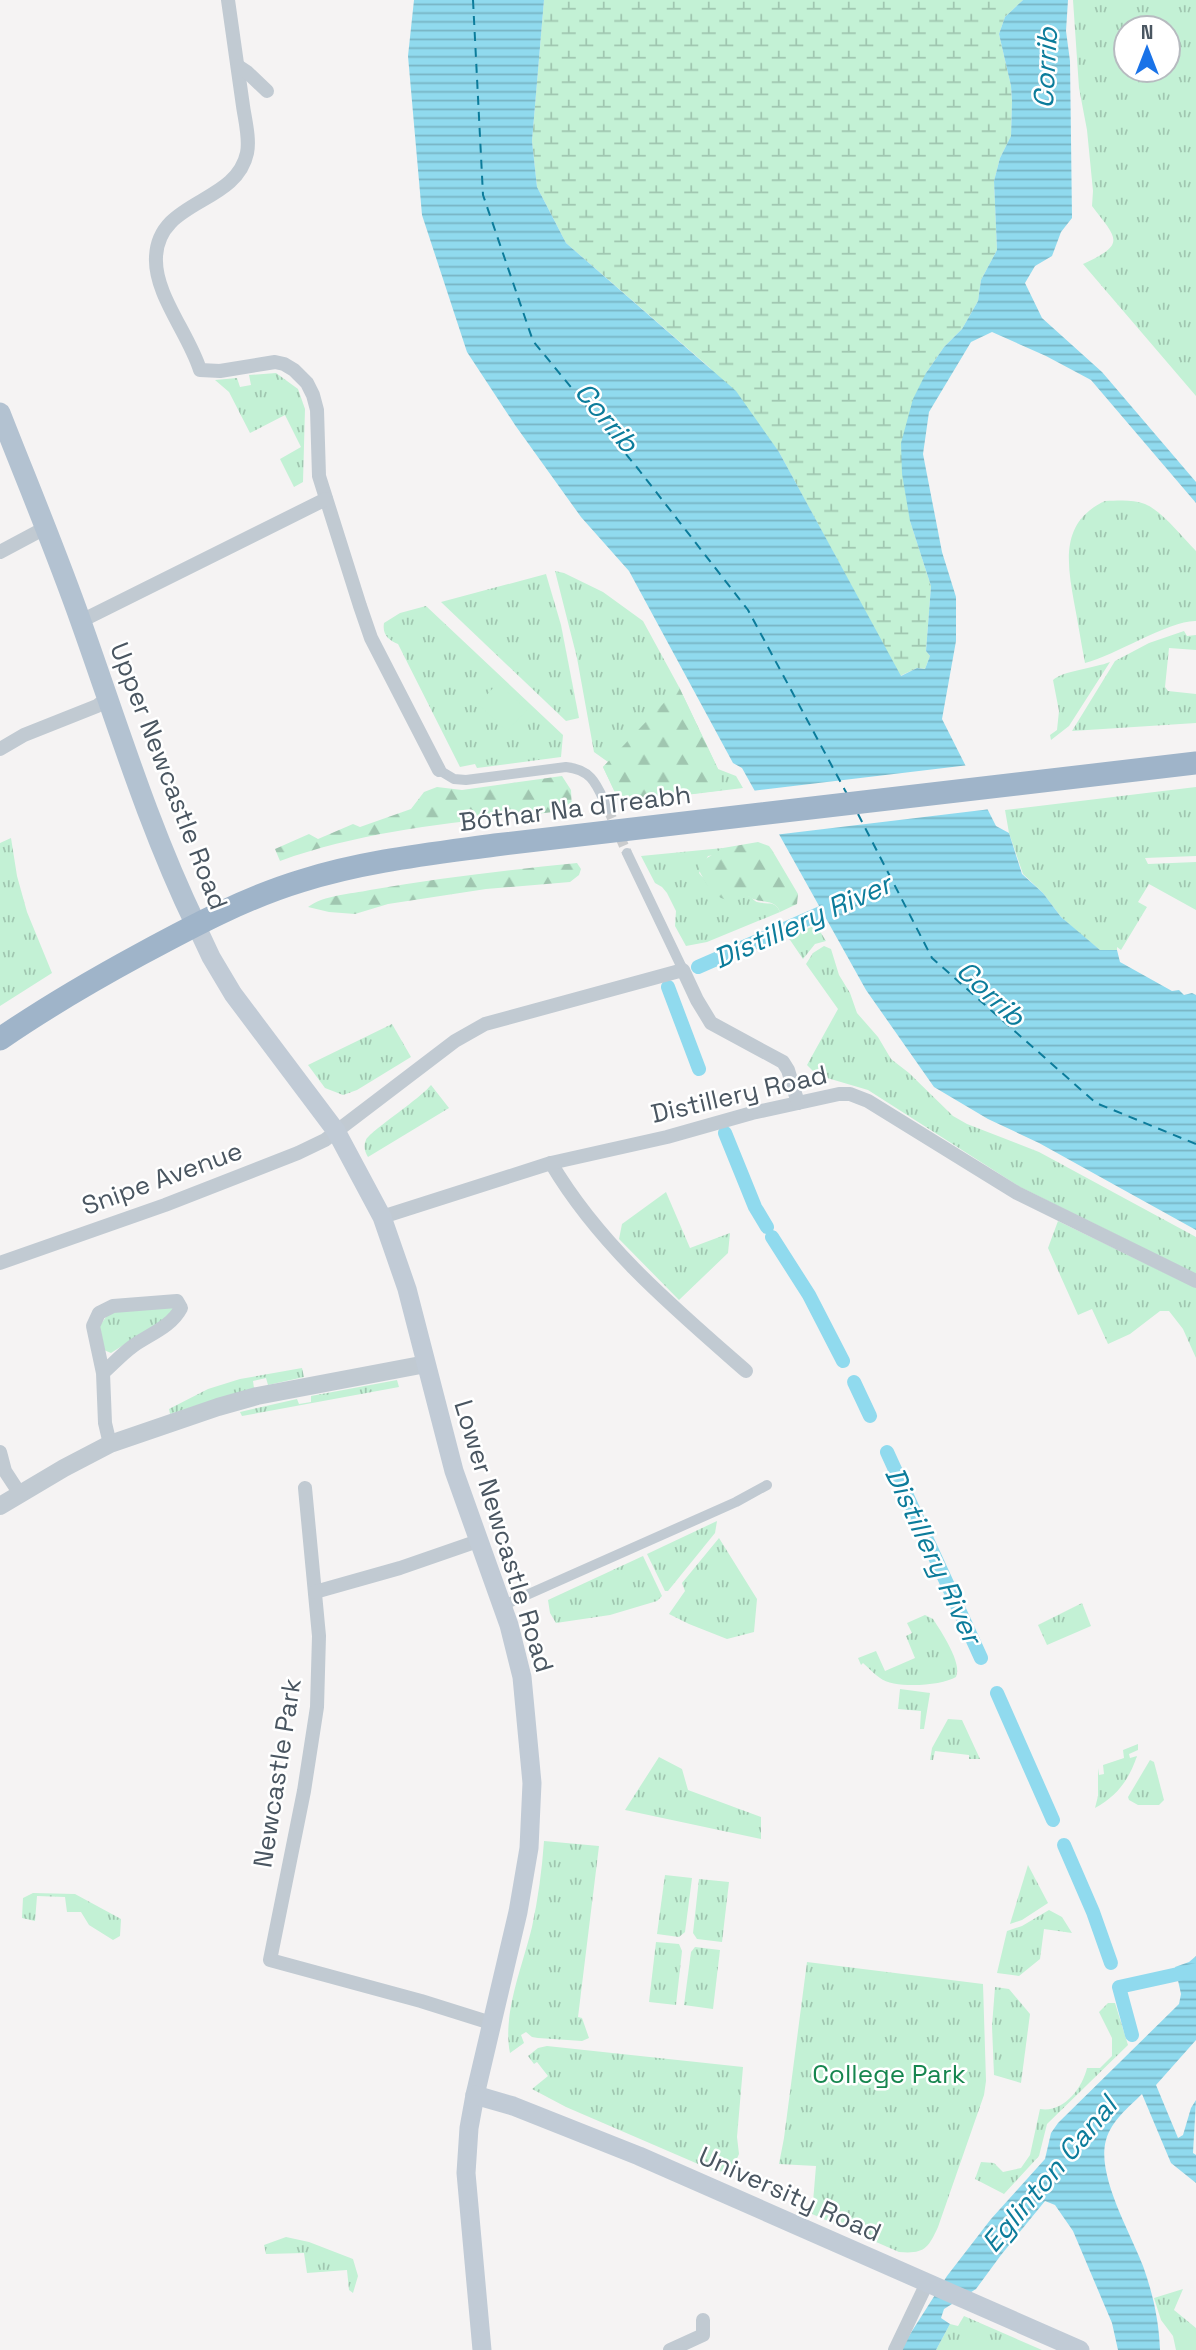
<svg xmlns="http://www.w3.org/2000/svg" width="1196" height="2350" viewBox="0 0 1196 2350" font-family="'Space Grotesk',sans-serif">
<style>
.grass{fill:url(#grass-tufts);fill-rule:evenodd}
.forest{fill:url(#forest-firs)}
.wetland{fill:url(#wetland-marsh)}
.garden{fill:#c3f1d5}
.water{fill:url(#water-rules)}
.pier{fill:#f5f3f3}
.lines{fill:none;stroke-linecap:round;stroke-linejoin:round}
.canal{stroke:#90daee;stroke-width:14}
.ferry{stroke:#0c7c9b;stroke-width:2;stroke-dasharray:9 7;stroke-linecap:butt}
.pedestrian-tunnel{stroke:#caccce;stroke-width:10;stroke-dasharray:10 5;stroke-linecap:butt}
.pedestrian{stroke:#c1cad2;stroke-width:10}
.minor{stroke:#c1cad2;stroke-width:14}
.tertiary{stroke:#c1cad2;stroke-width:18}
.secondary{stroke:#c1cbd6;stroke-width:19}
.primary{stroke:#b3c2d1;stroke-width:21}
.trunk{stroke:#9fb4c9;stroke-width:23}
.labels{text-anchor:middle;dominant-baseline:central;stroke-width:5;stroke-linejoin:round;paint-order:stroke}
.street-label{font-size:26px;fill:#4a5661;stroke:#fff}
.park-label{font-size:26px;fill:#17864f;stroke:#fff}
.water-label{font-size:28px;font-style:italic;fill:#0c7c9b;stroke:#fff}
</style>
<defs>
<pattern id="grass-tufts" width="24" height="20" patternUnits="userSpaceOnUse" patternTransform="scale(1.75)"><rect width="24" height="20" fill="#c3f1d5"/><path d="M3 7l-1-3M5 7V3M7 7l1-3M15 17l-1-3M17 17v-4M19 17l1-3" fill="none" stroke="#a0c6b0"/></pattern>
<pattern id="forest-firs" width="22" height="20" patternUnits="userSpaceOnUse" patternTransform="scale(1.75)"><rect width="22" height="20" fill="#c3f1d5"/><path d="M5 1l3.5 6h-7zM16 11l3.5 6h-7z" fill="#a0c6b0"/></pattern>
<pattern id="wetland-marsh" width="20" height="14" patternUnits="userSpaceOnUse" patternTransform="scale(1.75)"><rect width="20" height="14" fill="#c3f1d5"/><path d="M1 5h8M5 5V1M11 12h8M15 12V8" fill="none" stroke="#a0c6b0"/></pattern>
<pattern id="water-rules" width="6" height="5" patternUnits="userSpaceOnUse" patternTransform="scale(1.75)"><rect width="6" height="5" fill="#90daee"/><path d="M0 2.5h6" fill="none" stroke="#78b4c4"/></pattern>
</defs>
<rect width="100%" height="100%" fill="#f5f3f3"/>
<!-- grass -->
<g class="grass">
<path d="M1073 0H1196V396L1083 264C1127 244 1117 239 1092 206L1093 191 1087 130 1079 88ZM1126 28H1168V70H1126Z"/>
<polygon points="276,373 298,389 305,409 303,482 294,487 280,459 301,447 285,415 250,433 229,392 215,380 237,378 240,387 251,385 249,375"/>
<path d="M1105 501C1117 501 1132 499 1145 504 1162 511 1182 537 1196 551V621C1170 620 1116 655 1085 663 1081 643 1078 622 1074 602 1067 562 1060 522 1105 501Z"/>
<polygon points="555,571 564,573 603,592 643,621 679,687 718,769 736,776 743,788 620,803 603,767 608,762 594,752 577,658"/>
<polygon points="546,574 561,625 579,718 566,721 441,602"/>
<path d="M426 606 563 735 561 757 477 768 475 764 460 767 398 644C389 640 382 635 384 623L400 613Z"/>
<polygon points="1184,631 1187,636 1196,635 1196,650 1169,648 1165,687 1168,691 1196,694 1196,723 1072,731 1115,661 1149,643"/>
<path d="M1110 662 1069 726 1051 740 1050 735 1057 730 1059 711 1053 680C1062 671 1095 668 1110 662Z"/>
<polygon points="1196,787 1196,856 1145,858 1148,864 1196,862 1196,910 1149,884 1138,902 1147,907 1121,950 1117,947 1117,950 1100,950 1081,935 1061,917 1043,893 1023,874 1009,833 1005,810"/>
<polygon points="11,838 17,876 27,912 52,973 0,1006 0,843"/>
<path d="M723 848 714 855 708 856 699 873C710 888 732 890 748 896 752 897 754 901 757 902 768 905 775 900 780 912L707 942 686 946 675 926 676 911 667 893 662 887 655 883 641 856Z"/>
<polygon points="816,925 826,941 815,944 803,959 788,937"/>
<polygon points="824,946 831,949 839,975 850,993 857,1013 878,1037 891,1059 909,1073 953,1116 967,1124 1039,1152 1196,1237 1196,1274 1020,1187 868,1090 817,1075 807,1065 838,1009 806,964 813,953"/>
<polygon points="392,1024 411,1057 357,1090 343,1095 325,1088 308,1065"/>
<path d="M431 1085 449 1108 368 1157C365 1152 363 1146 366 1140 369 1132 420 1099 431 1085Z"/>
<polygon points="666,1192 690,1248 730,1233 728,1253 679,1300 619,1239 622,1224"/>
<polygon points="1058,1221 1196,1288 1196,1358 1183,1329 1169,1311 1160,1311 1130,1334 1108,1344 1092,1309 1078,1315 1048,1248"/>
<polygon points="173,1302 178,1310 111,1353 104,1350 99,1327 110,1311"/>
<polygon points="302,1368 304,1377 268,1385 266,1378 253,1381 254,1388 170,1414 169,1409 208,1389 240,1379"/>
<polygon points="397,1380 399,1387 242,1416 240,1412 297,1399 299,1404 311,1402 311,1396"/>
<polygon points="717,1521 715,1533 668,1591 665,1591 647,1554"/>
<polygon points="719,1538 757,1599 754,1632 727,1639 689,1624 669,1614 685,1591 682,1583"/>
<polygon points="643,1556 662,1596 657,1601 610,1615 556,1623 550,1613 548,1600"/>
<polygon points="1082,1603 1091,1626 1047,1645 1038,1625"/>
<path d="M925 1615 933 1619C941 1631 963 1664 956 1677 941 1686 894 1689 880 1678 874 1674 869 1668 863 1663L861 1665 858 1658 876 1651 885 1671 915 1658 906 1636 912 1633 907 1623Z"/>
<polygon points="900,1689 930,1693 924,1729 920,1729 921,1711 898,1709"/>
<polygon points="948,1719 962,1720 980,1759 969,1759 969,1755 935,1751 933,1760 930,1760 932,1748"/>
<path d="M1138 1744V1750L1129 1754 1130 1758 1137 1756C1129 1780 1117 1796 1095 1808L1098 1796V1768L1099 1775 1104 1774 1103 1765 1124 1758 1123 1750Z"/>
<polygon points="659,1757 682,1769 688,1790 761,1817 761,1839 625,1810"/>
<polygon points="1150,1760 1154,1762 1164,1800 1159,1805 1138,1805 1129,1800 1128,1797"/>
<path d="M544 1841 599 1846 578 2017 582 2018 589 2038 582 2041 538 2038 532 2037 526 2032 521 2035 524 2043 510 2053C502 2014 523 1965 532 1927 538 1899 542 1870 544 1841Z"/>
<polygon points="1028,1865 1048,1903 1022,1920 1010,1924"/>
<polygon points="665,1875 692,1878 685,1932 679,1937 657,1934"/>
<polygon points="699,1879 729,1882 722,1942 697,1939 693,1933"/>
<polygon points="33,1893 75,1894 121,1919 120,1936 113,1940 89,1925 81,1912 67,1912 65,1897 37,1896 35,1921 22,1918 23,1898"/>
<polygon points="1049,1910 1062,1917 1072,1933 1044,1929 1040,1959 1019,1976 997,1973 1007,1931 1022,1926"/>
<polygon points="656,1942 679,1944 682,1951 676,2005 649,2002"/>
<polygon points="695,1947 720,1950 713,2009 684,2005 691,1952"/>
<path d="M807 1962 983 1984 986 2081 984 2095 938 2227C928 2249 924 2254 899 2252L812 2214 816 2166 779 2164 784 2138Z"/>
<polygon points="995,1987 1009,1989 1030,2014 1021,2083 994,2075 992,2026"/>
<path d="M1108 2003H1115L1128 2045 1047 2124 1039 2156 1004 2194 975 2179 981 2162 994 2163 1003 2172 1021 2168 1030 2155 1040 2109C1063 2113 1082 2089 1087 2068H1100L1112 2056V2038L1099 2012Z"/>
<polygon points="547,2046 743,2067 737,2137 739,2154 733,2167 725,2172 712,2170 566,2107 532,2089 548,2076 537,2062 534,2064 528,2056 538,2048"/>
<polygon points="286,2237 309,2242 353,2259 358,2276 353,2293 349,2290 347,2270 307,2273 304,2253 266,2254 264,2245"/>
<polygon points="1183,2289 1174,2310 1196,2328 1196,2350 1176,2350 1173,2336 1161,2320 1154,2298"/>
<polygon points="964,2316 1042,2350 936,2350 950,2324 958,2326"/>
</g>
<!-- forest -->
<g class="forest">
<polygon points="679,687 718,769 723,790 620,803 603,767"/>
<path d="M562 776 571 790 572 810C473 821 374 827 280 861L275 849 309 834 318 839 353 824 360 827 411 809 424 792 437 787 462 790Z"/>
<path d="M758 842 769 846 772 850 798 894 797 904 780 912C774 897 760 905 748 896 730 905 717 900 706 883 702 875 698 872 699 863L723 848Z"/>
<path d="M577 863 581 869 579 875 570 882 486 889 388 904 355 914 329 912 308 907C324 895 351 894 370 890 439 878 508 870 577 863Z"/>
</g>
<!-- wetland -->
<polygon class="wetland" points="544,0 1023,0 1005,17 999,34 1011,86 1012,101 1011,136 1000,158 994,181 997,250 981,280 978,301 962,329 944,347 926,373 910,521 931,586 926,651 930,656 925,669 917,668 900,676 779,452 709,367 566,243 537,187 532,141"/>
<!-- garden -->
<polygon class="garden" points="498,683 527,710 507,731 478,704"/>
<!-- water -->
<g class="water">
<polygon points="414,0 544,0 532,141 537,187 566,243 736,391 779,452 901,676 917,668 925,669 930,656 926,651 931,586 910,521 902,474 901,443 913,399 926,373 944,347 962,329 978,301 981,280 997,250 994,181 1000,158 1011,136 1012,101 1011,86 999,34 1005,17 1023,0 1068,0 1066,31 1070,61 1072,218 1061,232 1052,256 1035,266 1025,283 1042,318 1102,372 1196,482 1196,503 1091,380 1046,356 992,332 971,342 929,412 923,454 942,552 956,597 956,641 942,719 996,826 1009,833 1022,874 1043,893 1061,917 1100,950 1117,950 1120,962 1172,991 1179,990 1184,995 1192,993 1196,995 1196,1230 1039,1143 988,1119 934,1087 866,990 742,768 733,763 629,571 581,517 515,425 467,352 422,215 408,56"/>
<path d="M1196 1956V2040L1156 2085 1178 2138 1183 2135 1191 2108 1196 2100 1193 2153 1196 2155V2183L1171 2163 1142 2094C1128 2108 1112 2120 1106 2140 1096 2175 1131 2234 1143 2266 1153 2294 1159 2321 1160 2350H1118L1112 2323 1073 2231 1055 2205 1045 2201 1001 2255 976 2289 944 2309 941 2318 950 2324 936 2350H900L947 2276 991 2219 1045 2159 1051 2133 1058 2123 1179 2004 1181 1994 1175 1967 1189 1962Z"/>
</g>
<!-- pier -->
<polygon class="pier" points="969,765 991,809 774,835 751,791"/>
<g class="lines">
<!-- canal -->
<g class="canal">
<polyline points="698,967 837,906"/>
<polyline points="668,987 699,1069"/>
<polyline points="725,1133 755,1207 767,1227"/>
<polyline points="772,1237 809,1295 843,1361"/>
<polyline points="854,1382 870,1416"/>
<polyline points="887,1452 981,1658"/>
<polyline points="997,1693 1053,1820"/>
<polyline points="1064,1845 1093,1912 1111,1963"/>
<polyline points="1132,2035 1119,1987 1196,1970"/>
</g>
<!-- ferry -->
<g class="ferry">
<polyline points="473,0 483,195 533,341 639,470 748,610 847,794"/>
<polyline points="858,814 932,958 1096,1103 1196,1144"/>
</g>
<!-- pedestrian-tunnel -->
<polyline class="pedestrian-tunnel" points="608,809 627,853"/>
<!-- pedestrian -->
<g class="pedestrian">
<path d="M439 770 454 779 466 780 566 767C594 770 597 787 608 809"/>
<polyline points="627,853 683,970"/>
<polyline points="502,1606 736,1502 767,1485"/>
</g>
<!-- minor -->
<g class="minor">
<path d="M228 0C233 35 238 70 243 106 245 120 250 139 247 153 236 205 158 199 156 257 154 294 189 334 200 370L220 371 275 362 284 364 294 370 307 383 313 395 317 410 319 476 360 606 371 638 439 770"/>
<polyline points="238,66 247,72 267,91"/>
<polyline points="0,552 45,528"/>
<polyline points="81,621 326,499"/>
<polyline points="0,749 24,735 97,706 106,699"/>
<path d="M551 1163C600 1246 674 1308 746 1371"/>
<polyline points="382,1217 551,1163 667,1137 752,1113 839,1094 850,1094 868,1101 1017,1193 1196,1281"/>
<polyline points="0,1263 165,1205 298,1153 325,1140 455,1041 485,1024 683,970 697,1000 711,1023 783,1062 788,1070 798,1103"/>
<path d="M103 1373 93 1326 99 1313 113 1306 177 1301 181 1308C171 1327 150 1334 133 1346 122 1354 113 1364 103 1373L105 1423 110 1444"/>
<polyline points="0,1452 5,1471 20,1494"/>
<polyline points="305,1488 319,1636 317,1707 304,1791 270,1960 421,2001 491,2023"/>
<polyline points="315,1592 400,1568 478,1541"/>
<polyline points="670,2350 703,2335 703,2320"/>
<polyline points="895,2350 927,2283"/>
</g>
<!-- tertiary -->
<polyline class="tertiary" points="0,1506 64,1468 110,1444 218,1407 257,1396 426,1364"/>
<!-- secondary -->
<g class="secondary">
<polyline points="196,925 211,957 233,994 336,1131 382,1217 407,1289 454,1471 509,1625 522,1677 532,1783 529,1848 518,1912 475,2095 469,2128 466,2173 482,2350"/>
<polyline points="475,2095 513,2106 639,2156 1080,2350"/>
</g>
<!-- primary -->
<path class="primary" d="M0 413C27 482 56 551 81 622 117 723 149 828 196 925"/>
<!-- trunk -->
<path class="trunk" d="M0 1039C45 1008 93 980 141 954 193 926 245 898 301 881 364 861 430 854 495 845L1196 763"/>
</g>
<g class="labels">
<!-- street labels -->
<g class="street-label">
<text transform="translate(169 776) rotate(69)">Upper Newcastle Road</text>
<text transform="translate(575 808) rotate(-7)">Bóthar Na dTreabh</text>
<text transform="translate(739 1094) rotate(-13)">Distillery Road</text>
<text transform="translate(162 1178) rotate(-20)">Snipe Avenue</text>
<text transform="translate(504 1536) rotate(73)">Lower Newcastle Road</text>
<text transform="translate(277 1773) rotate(-81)">Newcastle Park</text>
<text transform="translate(790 2194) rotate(24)">University Road</text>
</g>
<!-- park labels -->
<g class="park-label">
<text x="889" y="2074">College Park</text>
</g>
<!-- water labels -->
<g class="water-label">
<text transform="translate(1045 68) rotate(-87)">Corrib</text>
<text transform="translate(607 417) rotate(50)">Corrib</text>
<text transform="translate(802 921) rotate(-24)">Distillery River</text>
<text transform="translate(991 993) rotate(43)">Corrib</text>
<text transform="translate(934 1555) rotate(65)">Distillery River</text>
<text transform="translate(1049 2174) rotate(-50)">Eglinton Canal</text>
</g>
</g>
<!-- north arrow -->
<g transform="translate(1147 49)"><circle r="33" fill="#ffffff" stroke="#b7bbc0" stroke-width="2"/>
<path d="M0-5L12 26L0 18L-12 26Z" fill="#1a73e8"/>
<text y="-10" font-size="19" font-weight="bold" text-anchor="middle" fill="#4a5661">N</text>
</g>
</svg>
